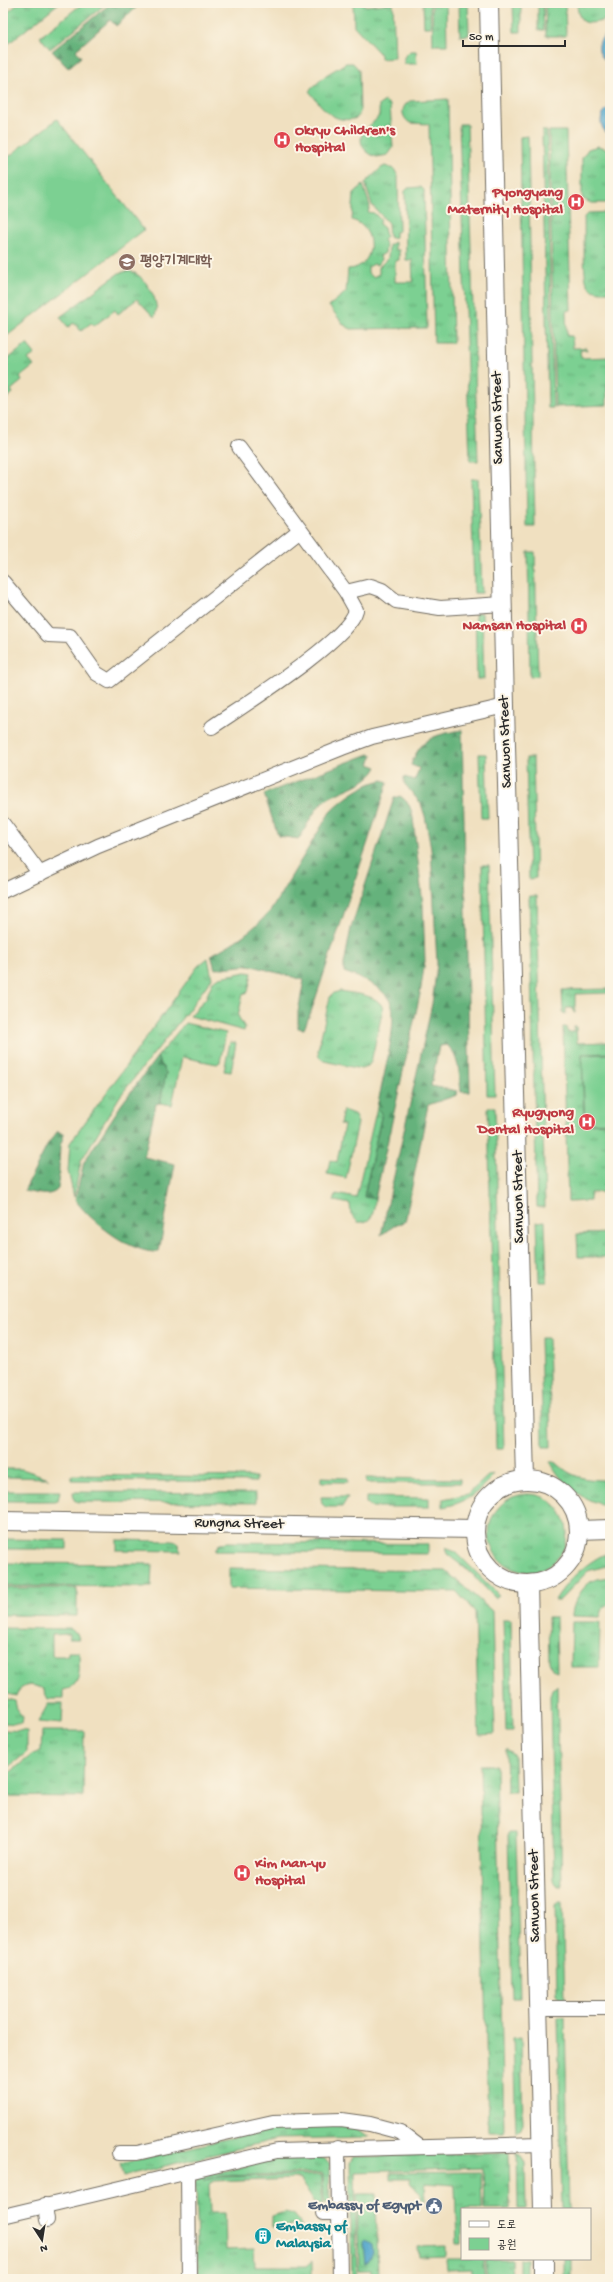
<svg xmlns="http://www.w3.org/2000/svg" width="613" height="2282" viewBox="0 0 613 2282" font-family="'Gochi Hand','Poor Story',sans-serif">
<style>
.grass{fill:url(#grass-tufts);stroke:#547e5e}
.forest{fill:url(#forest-firs);stroke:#486e54}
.park{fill:#7cd092;stroke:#547e5e}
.water{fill:#4fa5cb;stroke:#3d687b}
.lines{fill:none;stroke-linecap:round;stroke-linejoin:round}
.minor-casing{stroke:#706a5f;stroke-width:16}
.major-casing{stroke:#706a5f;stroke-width:20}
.minor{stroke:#fff;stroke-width:14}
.major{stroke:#fff;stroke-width:18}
.labels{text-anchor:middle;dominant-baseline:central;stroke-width:4;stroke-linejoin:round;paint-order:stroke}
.health-label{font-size:15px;font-weight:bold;fill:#be3a42;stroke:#fcf5e5;text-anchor:end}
.education-label{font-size:15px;font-weight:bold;fill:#785e54;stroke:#fcf5e5;text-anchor:start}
.street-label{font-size:15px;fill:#2b2b2b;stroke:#fcf5e5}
.service-label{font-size:15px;font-weight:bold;fill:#4e5e75;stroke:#fcf5e5;text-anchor:end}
.culture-label{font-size:15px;font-weight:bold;fill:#0d838f;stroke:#fcf5e5;text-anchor:start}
</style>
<defs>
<pattern id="grass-tufts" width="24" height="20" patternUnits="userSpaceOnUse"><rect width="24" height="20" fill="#7cd092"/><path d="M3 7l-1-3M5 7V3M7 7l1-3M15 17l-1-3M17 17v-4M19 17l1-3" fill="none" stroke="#66a977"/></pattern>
<pattern id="forest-firs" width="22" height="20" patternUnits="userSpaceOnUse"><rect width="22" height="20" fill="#65b27c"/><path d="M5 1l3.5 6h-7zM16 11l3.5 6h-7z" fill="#539166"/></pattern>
</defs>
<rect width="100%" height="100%" fill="#fcf5e5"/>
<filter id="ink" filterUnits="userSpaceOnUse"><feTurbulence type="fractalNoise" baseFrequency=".025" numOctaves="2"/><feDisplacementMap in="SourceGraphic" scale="8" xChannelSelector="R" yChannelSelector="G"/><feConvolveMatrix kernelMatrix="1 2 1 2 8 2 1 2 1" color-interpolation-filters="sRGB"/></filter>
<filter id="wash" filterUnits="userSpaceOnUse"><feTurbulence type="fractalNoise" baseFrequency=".012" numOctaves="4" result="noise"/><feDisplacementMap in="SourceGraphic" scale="16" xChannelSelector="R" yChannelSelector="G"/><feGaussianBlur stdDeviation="0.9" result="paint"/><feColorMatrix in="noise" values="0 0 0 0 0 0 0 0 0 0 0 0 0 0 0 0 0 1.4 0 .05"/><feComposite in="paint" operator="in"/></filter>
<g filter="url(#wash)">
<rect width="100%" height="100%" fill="#f0e0c0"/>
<!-- grass -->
<g class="grass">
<polygon points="19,3 59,3 3,48 3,16"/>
<polygon points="83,3 107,3 50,49 40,37"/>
<polygon points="353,3 365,3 366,6 393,3 395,58 381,59 381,55 354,26"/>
<polygon points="423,3 430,3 431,27 424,27"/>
<polygon points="432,3 446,3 447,45 433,45"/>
<polygon points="459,3 468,3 469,35 460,36"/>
<polygon points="513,3 521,3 521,32 514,32"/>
<polygon points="538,3 543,3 544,30 538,30"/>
<polygon points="545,3 565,3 566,36 546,36"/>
<path d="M577 3H610V19C592 23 578 30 577 3Z"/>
<polygon points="410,51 416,51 417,64 404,64 404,57"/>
<path d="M346 63H353L359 70 360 112 357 118C333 125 323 108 309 91L326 75Z"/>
<path d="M448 99 453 343H434L429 124 410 123C401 117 400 107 410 101Z"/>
<path d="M385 101 390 105 393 148 388 155 377 157C366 154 356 143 364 131 368 126 375 122 378 117 380 114 379 108 379 105Z"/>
<polygon points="459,124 467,124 478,461 470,461"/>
<polygon points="542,131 547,131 553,408 548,408"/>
<polygon points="549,131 566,131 571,310 566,311 567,336 572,336 573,348 586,348 587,350 580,350 581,358 610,357 610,384 607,384 607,405 555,407"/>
<polygon points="528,136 535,527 527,527 520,137"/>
<polygon points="598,146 610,150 610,203 591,203 583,199 582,195 582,158 588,149"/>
<polygon points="385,166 394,169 398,176 399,231 395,232 395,239 389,237 388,223 372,205 365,183 381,168"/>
<path d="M363 185 370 206 368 212 374 213 381 220 379 224 384 228 386 237 383 240 386 245 385 253 380 256 381 260 377 265 374 264 368 267V273L373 277 379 274V267L388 258 389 245 395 242V250H399V260L395 261V282H413L412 260H406L405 191 408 188 421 187 424 190 427 328 351 329 344 325 329 306 346 292 348 269C376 268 378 228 352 220L354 193Z"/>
<path d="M610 212V292C601 292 593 293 588 285 582 278 585 229 584 217L588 213Z"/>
<path d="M128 271C144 272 163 304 154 317L137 299 118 314 115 310 94 326 91 323 81 331 74 323 68 327 60 317 119 273Z"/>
<polygon points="27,344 35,354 28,359 34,366 20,377 22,381 11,390 13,393 3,402 3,363"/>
<polygon points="471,479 478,479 482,593 474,593"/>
<polygon points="528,552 535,552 538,676 530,677"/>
<polygon points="475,613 482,613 484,679 477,679"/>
<polygon points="479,754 486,754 488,818 481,818"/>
<polygon points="526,758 533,758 536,878 529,879"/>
<polygon points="482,865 489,865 495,1095 487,1095"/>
<polygon points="529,896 537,896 545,1207 537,1207"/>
<polygon points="208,958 212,978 187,1012 120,1096 81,1161 74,1197 68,1171 70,1143 198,966"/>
<polygon points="246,972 252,973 248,992 243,994 238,1016 245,1028 244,1031 190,1016 206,998 213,981 220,977"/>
<polygon points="610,989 610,993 575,994 575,1013 574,1013 573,1008 566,1008 566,1014 563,1013 562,990"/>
<path d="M340 991C354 994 379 994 383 1009L371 1062 367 1067 361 1069 324 1061 319 1057 318 1050 330 997 334 993Z"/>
<polygon points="185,1023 226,1033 220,1062 217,1064 182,1057 172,1105 160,1103 166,1073 157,1057"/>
<polygon points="574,1026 576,1026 577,1043 610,1042 610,1053 582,1054 584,1124 610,1123 610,1192 590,1193 590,1201 568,1202 563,1027 566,1027 567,1032 574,1032"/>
<polygon points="230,1042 236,1043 231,1072 224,1071"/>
<path d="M377 1107 382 1113 364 1196 375 1199C374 1211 373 1224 358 1222L351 1215 350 1204 334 1201 336 1194 356 1198Z"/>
<polygon points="488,1107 495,1107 504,1449 496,1449"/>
<polygon points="343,1110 354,1114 358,1123 346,1178 327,1174 330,1160 337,1162 344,1125 340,1124"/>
<polygon points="545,1221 547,1282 539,1282 537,1222"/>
<polygon points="610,1233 610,1257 578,1257 577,1234"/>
<polygon points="540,1338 548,1338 551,1447 543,1447"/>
<path d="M550 1461H555C570 1477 584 1480 606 1480L605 1505C581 1500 561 1484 550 1461Z"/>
<polygon points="3,1469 22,1469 49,1478 3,1477"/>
<path d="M494 1474C479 1493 466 1503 443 1507V1499L468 1494 489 1475Z"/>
<polygon points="72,1475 256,1477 256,1482 72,1480"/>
<polygon points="321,1477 348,1478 348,1482 321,1482"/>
<polygon points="366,1478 460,1479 460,1483 366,1483"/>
<polygon points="3,1491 60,1491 58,1500 55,1501 3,1501"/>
<polygon points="73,1492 256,1493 256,1503 78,1502 74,1500"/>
<circle cx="528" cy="1533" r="39"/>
<polygon points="321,1497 348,1497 342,1507 326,1507 322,1504"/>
<polygon points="366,1497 429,1498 429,1507 371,1507 366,1503"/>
<polygon points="3,1539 67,1540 67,1549 3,1549"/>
<polygon points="117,1540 172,1541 177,1542 181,1551 117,1550"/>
<polygon points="226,1542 428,1544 428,1554 215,1551 218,1545"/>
<polygon points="445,1548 456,1552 499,1595 495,1598 471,1573 447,1554"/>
<path d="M605 1554 606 1566 588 1571 560 1600H555C566 1582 585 1563 605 1554Z"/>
<polygon points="3,1563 152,1564 151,1587 3,1586"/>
<polygon points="229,1568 446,1571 492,1611 495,1734 479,1735 475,1612 457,1592 229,1588"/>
<path d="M610 1577V1603L603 1609 600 1617 572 1616C572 1603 584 1582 597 1579 601 1578 606 1578 610 1577Z"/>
<polygon points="3,1588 77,1588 77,1616 3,1615"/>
<polygon points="548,1617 556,1617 557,1671 552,1669 549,1662"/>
<polygon points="503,1619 511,1619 513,1731 506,1731"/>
<polygon points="572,1622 600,1622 599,1667 571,1667"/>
<path d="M3 1628 70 1629 77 1633 79 1639H69V1634L52 1635V1656H68V1652H79C79 1668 83 1687 63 1690V1699H48L43 1689C33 1683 20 1684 16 1696L3 1693Z"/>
<polygon points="557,1686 562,1886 558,1886 554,1881 550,1696 552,1689"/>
<polygon points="3,1698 15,1701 17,1710 23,1717 22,1724 3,1723"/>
<polygon points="48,1704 63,1704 62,1724 38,1722"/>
<polygon points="3,1730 27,1731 27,1752 3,1772"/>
<polygon points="42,1731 84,1731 83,1797 3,1796 3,1778 33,1754 41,1751"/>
<polygon points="506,1749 512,1753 514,1756 515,1792 507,1792"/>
<polygon points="480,1765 496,1765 504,2132 488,2132"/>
<polygon points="508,1833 516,1833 520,1998 512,1998"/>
<polygon points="558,1902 562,1902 565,1998 561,1999 557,1994 555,1906"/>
<polygon points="558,2017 565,2017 569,2209 562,2209"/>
<polygon points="521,2037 523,2123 521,2129 516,2133 513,2038"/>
<polygon points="351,2124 369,2137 278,2139 123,2176 120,2164 281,2126"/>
<polygon points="509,2152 510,2209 484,2209 483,2168 355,2172 357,2279 352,2279 350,2163 353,2157"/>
<polygon points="517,2152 522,2157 525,2163 526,2209 518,2209"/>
<polygon points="323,2158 329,2165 330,2203 324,2204 323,2173 221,2176 203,2180 221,2177 322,2175 322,2206 316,2205 300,2180 296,2179 211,2182 209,2185 210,2213 225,2213 226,2250 254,2249 255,2266 306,2266 312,2261 312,2279 198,2279 195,2182 199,2177 275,2159"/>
<polygon points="481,2172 482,2209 462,2209 462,2244 457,2244 455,2185 425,2183 426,2200 423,2200 421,2193 410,2183 410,2179 390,2179 390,2173"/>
<polygon points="357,2194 376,2194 378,2279 371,2279 371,2270 359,2270"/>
<path d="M285 2212C293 2214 299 2217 301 2226L272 2227V2216Z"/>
<polygon points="446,2245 446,2256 418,2257 417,2246"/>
<polygon points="446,2259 484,2259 484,2279 471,2279 471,2269 447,2270"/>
<polygon points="486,2259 511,2259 512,2279 486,2279"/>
<rect x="519" y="2259" width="8" height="20"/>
<rect x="564" y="2259" width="7" height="20"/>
</g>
<!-- forest -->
<g class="forest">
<polygon points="111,3 132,3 136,8 116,26 110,20 76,50 81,57 68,68 52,51"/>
<path d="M462 730 470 1092H461C459 1076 460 1057 447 1045L439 1046 431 1086 457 1091V1095L428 1105 405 1222 397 1224 381 1235 432 1004 437 964 431 849 425 816 421 804 404 783V777L415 780 419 768 411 765C421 737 435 735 462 730Z"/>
<path d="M369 754 373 755 369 764 377 767C368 786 339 789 323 802 313 811 306 828 299 839L278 836 264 794Z"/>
<path d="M383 780 388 782 311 1012 304 1029 298 1028V1012L304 980 249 965 215 969 211 955C234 943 254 930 271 910L330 812C343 799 364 783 383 780Z"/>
<path d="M400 796C409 802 411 808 413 818L423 905 425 961 420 994 375 1199 364 1197 382 1113 377 1107C381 1086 400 1018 390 1001 381 985 360 978 344 972V964L351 928 394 798Z"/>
<path d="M157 1057 166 1073 160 1103 156 1104 144 1157 175 1164 159 1252C131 1254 92 1222 75 1200L84 1162 121 1105Z"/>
<path d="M58 1131 64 1135 60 1146 58 1189C50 1198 36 1193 24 1191L49 1142Z"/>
</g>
<!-- park -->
<g class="park">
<polygon points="57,119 144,230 3,339 3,161"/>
<polygon points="610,1054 610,1122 585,1123 582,1055"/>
</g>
<!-- water -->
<g class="water">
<path d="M610 32V63C595 57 595 38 610 32Z"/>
<path d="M610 107V135C598 129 598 113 610 107Z"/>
<polygon points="365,2240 372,2244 373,2253 369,2261 365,2263 363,2242"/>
</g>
</g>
<g filter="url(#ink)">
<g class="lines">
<!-- minor casing -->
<g class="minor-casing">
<g id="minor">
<polyline points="3,582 48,635 70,636 96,673 109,681 300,530"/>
<polyline points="346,592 371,586 382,590 396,601 440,608 503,604"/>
<path d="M212 727C241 707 349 640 356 610L346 592 239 447"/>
<polyline points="3,824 40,874"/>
<polyline points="3,891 98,846 342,748 372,737 505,706"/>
<polyline points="538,2008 610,2008"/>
<polyline points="338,2148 340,2279"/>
<polyline points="119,2153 137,2153 273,2122 341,2120 370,2124 400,2132 420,2147"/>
<polyline points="188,2172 189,2279"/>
<polyline points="45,2205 47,2220"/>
<polyline points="323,2213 339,2213"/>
<polyline points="3,2216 277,2151 541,2144"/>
</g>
</g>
<!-- major casing -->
<g class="major-casing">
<g id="major">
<polyline points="489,3 505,706 525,1480"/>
<circle cx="527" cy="1532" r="52"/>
<polyline points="3,1521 475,1529"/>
<polyline points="579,1530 610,1529"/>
<polyline points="528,1584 543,2209"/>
<polyline points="544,2259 544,2279"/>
</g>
</g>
<!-- minor -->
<use href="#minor" class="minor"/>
<!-- major -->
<use href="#major" class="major"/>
</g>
</g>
<!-- icons -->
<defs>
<g id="hospital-disc" transform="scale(0.9)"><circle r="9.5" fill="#e0444e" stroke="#fcf5e5"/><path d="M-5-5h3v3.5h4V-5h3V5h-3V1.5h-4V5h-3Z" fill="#fff"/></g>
<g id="university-disc" transform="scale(0.9)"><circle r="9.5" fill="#8d6e63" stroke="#fcf5e5"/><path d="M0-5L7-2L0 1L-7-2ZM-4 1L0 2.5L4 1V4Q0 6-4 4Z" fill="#fff"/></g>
<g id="civic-disc" transform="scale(0.9)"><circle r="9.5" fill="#5c6f8a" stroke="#fcf5e5"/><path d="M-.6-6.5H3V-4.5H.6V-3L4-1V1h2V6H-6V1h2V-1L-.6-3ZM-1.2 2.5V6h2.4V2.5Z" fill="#fff"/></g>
<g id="building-disc" transform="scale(0.9)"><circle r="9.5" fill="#0f9aa8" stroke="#fcf5e5"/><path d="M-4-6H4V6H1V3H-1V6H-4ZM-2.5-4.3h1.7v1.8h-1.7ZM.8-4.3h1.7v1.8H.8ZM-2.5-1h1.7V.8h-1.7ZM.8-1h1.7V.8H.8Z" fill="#fff"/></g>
</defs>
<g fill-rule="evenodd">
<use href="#hospital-disc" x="282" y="140"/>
<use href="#hospital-disc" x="576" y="202"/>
<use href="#university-disc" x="127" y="262"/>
<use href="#hospital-disc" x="579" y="626"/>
<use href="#hospital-disc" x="587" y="1122"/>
<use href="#hospital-disc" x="242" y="1873"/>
<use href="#civic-disc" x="434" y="2206"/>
<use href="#building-disc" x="263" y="2236"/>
</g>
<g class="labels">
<!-- health labels -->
<g class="health-label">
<text x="295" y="131" text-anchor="start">Okryu Children's<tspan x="295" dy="17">Hospital</tspan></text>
<text x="563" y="193">Pyongyang<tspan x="563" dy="17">Maternity Hospital</tspan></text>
<text x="566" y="626">Namsan Hospital</text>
<text x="574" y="1113">Ryugyong<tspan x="574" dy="17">Dental Hospital</tspan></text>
<text x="255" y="1864" text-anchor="start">Kim Man-yu<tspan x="255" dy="17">Hospital</tspan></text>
</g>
<!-- education labels -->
<g class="education-label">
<text x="140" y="262">평양기계대학</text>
</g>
<!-- street labels -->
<g class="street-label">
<text transform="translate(498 418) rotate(-91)">Sanwon Street</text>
<text transform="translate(506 742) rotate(-92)">Sanwon Street</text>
<text transform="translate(519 1197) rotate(-91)">Sanwon Street</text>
<text transform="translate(239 1524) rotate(1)">Rungna Street</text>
<text transform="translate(535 1896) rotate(-91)">Sanwon Street</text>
</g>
<!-- service labels -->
<g class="service-label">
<text x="421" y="2206">Embassy of Egypt</text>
</g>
<!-- culture labels -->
<g class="culture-label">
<text x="276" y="2227">Embassy of<tspan x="276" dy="17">Malaysia</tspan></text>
</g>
</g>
<!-- margin -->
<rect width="613" height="2282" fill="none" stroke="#fcf5e5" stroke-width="16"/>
<!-- legend -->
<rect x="461" y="2208" width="130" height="52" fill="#fcf5e5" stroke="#a8a49b"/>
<rect x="469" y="2221" width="20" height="6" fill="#ffffff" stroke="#a8a49b"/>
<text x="497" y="2228" font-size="12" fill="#2b2b2b">도로</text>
<rect x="469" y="2238" width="20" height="12" fill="#7cd092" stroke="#a8a49b"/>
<text x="497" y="2248" font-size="12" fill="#2b2b2b">공원</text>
<!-- north arrow -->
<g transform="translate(42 2240) rotate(168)" stroke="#fcf5e5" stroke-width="3" paint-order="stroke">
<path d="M0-3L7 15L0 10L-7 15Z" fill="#2b2b2b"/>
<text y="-6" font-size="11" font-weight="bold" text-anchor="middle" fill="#2b2b2b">N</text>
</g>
<!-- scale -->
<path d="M463 40v6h102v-6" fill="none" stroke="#2b2b2b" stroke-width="2"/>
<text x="469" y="40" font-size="12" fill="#2b2b2b" stroke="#fcf5e5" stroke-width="3" paint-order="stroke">50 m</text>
</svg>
